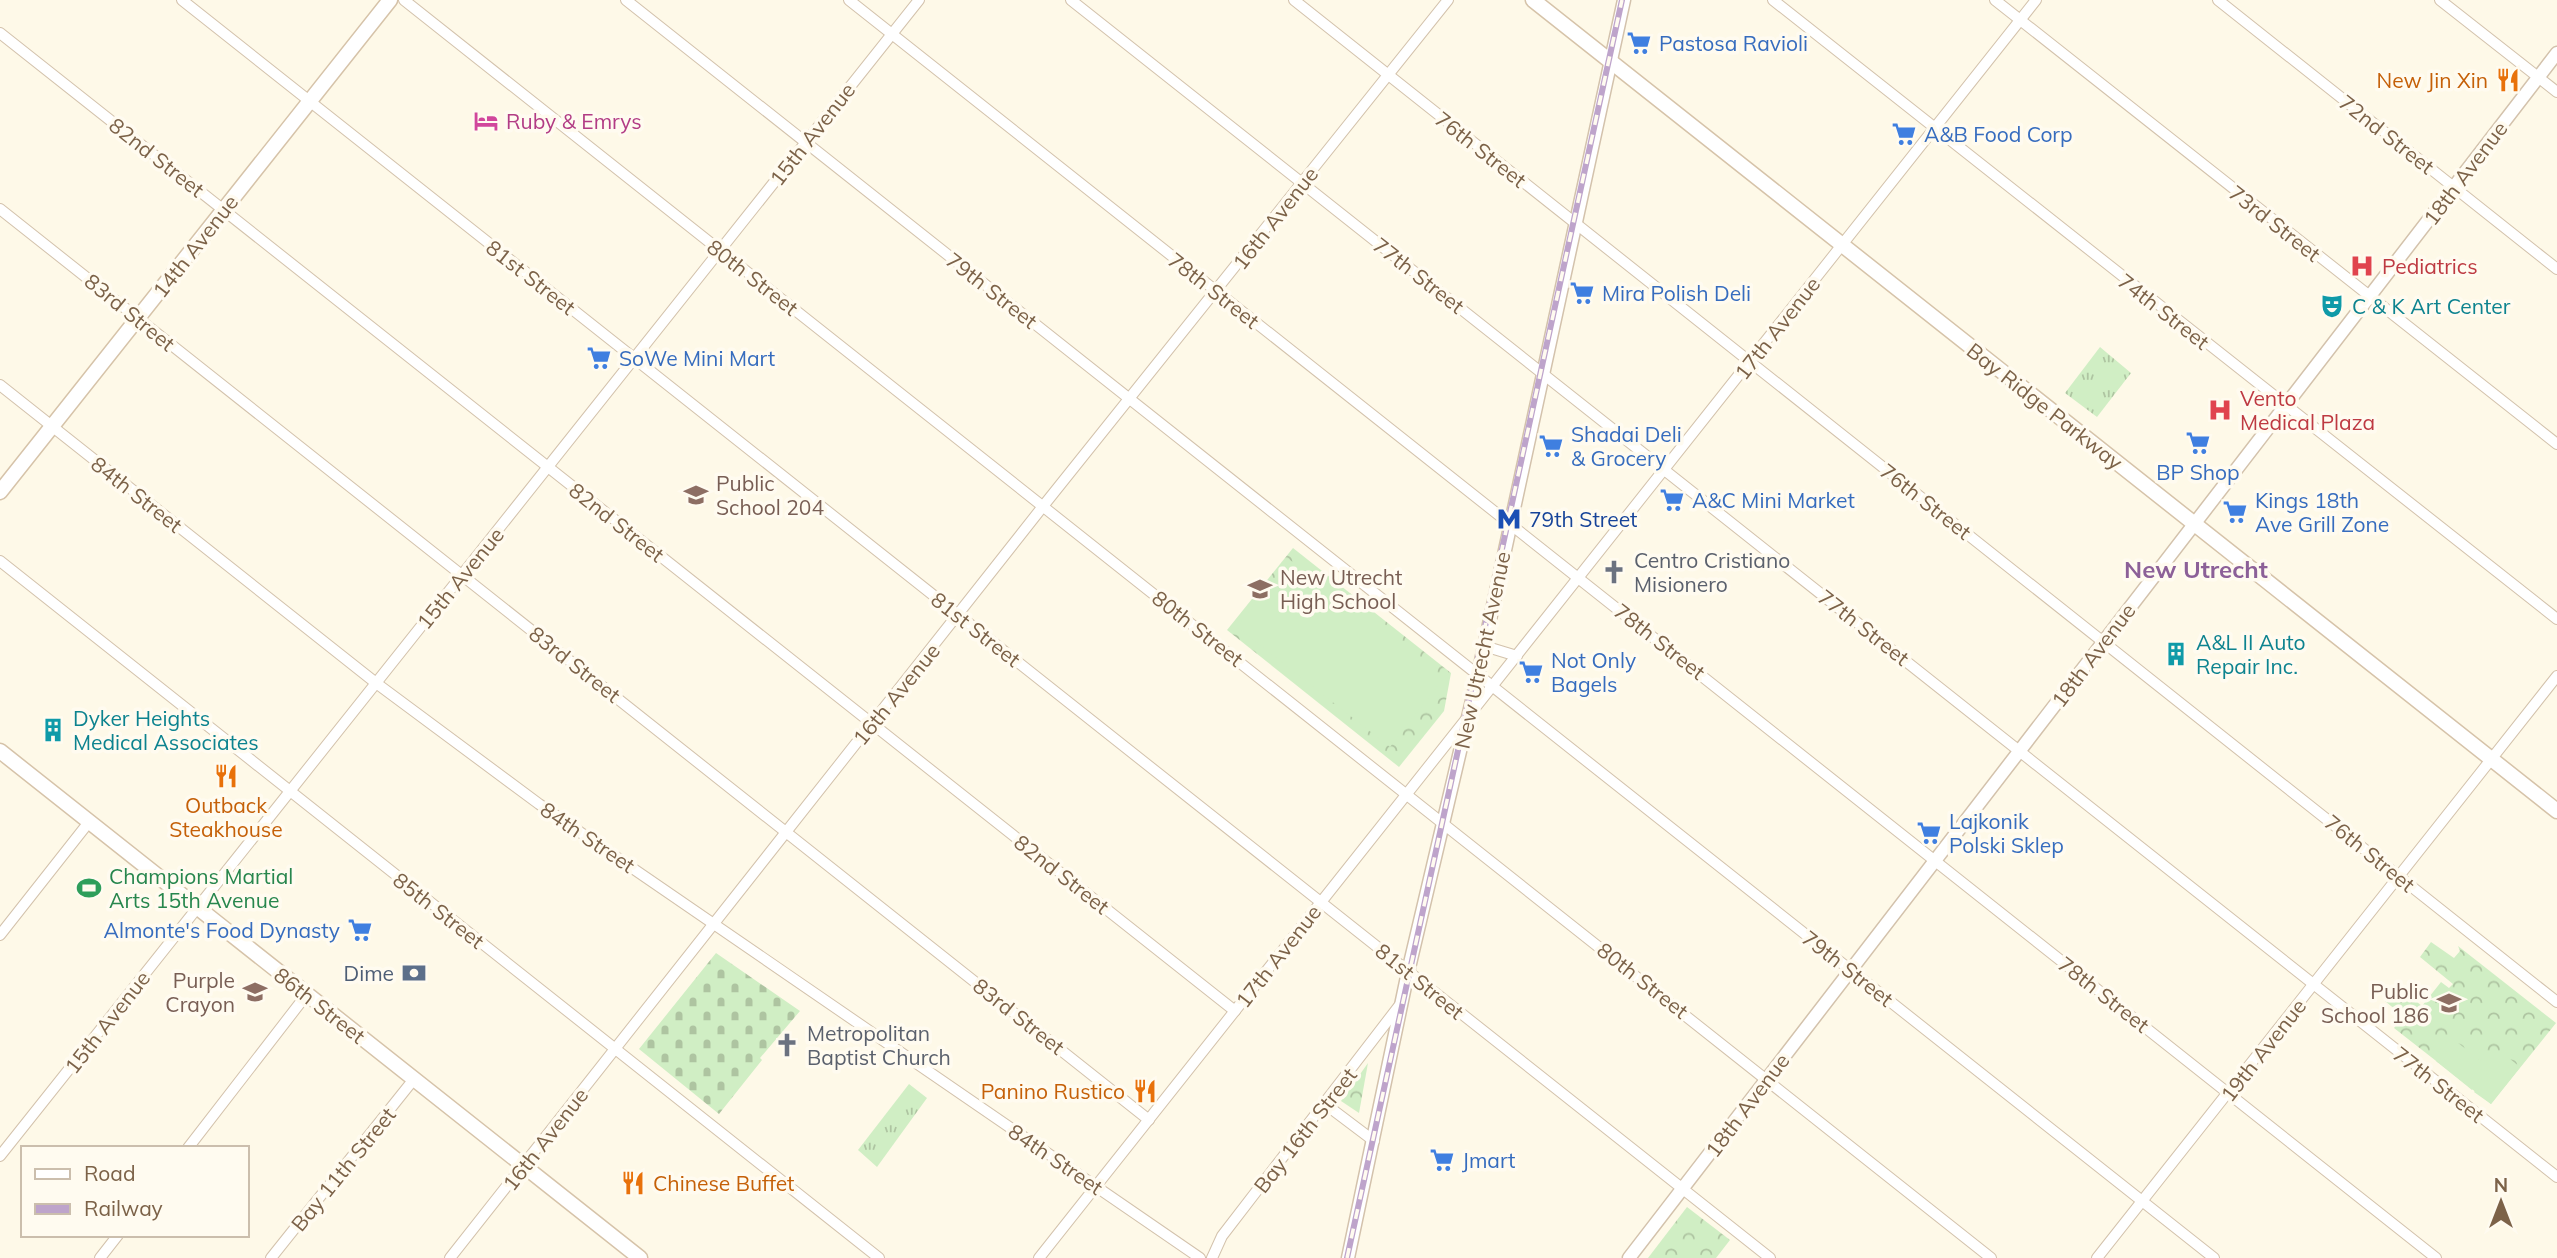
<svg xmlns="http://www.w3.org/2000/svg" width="2557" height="1258" viewBox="0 0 2557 1258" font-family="Mulish,sans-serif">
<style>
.grass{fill:url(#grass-tufts)}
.forest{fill:url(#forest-crowns)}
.cemetery{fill:url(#cemetery-stones)}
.garden{fill:#d0eec4}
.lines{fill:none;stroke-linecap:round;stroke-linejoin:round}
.minor-casing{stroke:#d3c2ac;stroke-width:12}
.tertiary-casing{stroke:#d3c2ac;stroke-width:15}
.secondary-casing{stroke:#d6c3a9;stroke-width:17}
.minor{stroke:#fff;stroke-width:10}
.tertiary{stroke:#fff;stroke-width:12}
.secondary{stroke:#fff;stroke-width:14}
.rail-casing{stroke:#bea4cb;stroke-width:6}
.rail{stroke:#fffbf0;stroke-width:3.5;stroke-dasharray:10;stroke-linecap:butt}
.labels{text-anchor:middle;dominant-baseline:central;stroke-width:7;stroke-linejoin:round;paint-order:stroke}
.shop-label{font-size:21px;fill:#366cbe;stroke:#fffbf0;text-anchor:start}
.food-label{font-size:21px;fill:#c56008;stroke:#fffbf0;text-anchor:end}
.hotel-label{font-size:21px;fill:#b23c85;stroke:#fffbf0;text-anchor:start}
.street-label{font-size:21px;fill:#7c6248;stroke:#fffbf0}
.health-label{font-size:21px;fill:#be3a42;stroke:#fffbf0;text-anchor:start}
.culture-label{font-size:21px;fill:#0d838f;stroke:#fffbf0;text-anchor:start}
.education-label{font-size:21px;fill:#785e54;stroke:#fffbf0;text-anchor:start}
.transit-label{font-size:21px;fill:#164399;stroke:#fffbf0;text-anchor:start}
.worship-label{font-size:21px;fill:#5b616d;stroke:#fffbf0;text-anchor:start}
.leisure-label{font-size:21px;fill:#27864d;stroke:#fffbf0;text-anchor:start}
.service-label{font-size:21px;fill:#4e5e75;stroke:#fffbf0;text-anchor:end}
.quarter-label{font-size:24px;font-weight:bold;fill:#8c6098;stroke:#fffbf0}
</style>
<defs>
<pattern id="grass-tufts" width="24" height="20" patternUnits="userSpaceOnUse" patternTransform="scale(1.75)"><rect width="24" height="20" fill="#d0eec4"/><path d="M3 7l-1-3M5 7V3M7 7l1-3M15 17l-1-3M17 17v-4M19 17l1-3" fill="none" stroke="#aec4a1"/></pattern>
<pattern id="forest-crowns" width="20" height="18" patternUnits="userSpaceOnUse" patternTransform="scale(1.75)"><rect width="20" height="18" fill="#d0eec4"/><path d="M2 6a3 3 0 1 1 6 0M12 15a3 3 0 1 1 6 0" fill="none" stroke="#aec4a1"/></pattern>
<pattern id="cemetery-stones" width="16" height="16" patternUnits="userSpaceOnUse" patternTransform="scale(1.75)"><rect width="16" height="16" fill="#d0eec4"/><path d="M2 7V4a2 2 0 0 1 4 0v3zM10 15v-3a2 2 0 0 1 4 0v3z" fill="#aec4a1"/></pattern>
</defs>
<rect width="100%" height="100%" fill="#fef9e8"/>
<!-- grass -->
<g class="grass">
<polygon points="2100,347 2131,373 2097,417 2065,393"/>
<polygon points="909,1084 927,1098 877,1167 858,1150"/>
</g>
<!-- forest -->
<g class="forest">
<polygon points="1293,548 1451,673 1444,711 1399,767 1227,630"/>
<polygon points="2431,942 2454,958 2460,951 2458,946 2556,1023 2491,1104 2394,1028 2403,1016 2385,1001 2397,986 2422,1006 2441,982 2449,988 2453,984 2420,957"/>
<polygon points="1368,1063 1359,1113 1341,1101"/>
<polygon points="1687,1207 1730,1240 1716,1258 1648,1258"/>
</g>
<!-- cemetery -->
<polygon class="cemetery" points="716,953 800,1011 760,1058 762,1060 719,1114 639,1049"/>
<!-- garden -->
<g class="garden">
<polygon points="1290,560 1443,679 1390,747 1237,627"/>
<polygon points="2453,1039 2489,1067 2472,1090 2436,1061"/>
<polygon points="2504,1054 2520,1067 2491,1104 2474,1092"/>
</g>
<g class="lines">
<!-- minor casing -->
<g class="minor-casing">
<g id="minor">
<polyline points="182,0 1770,1258"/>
<polyline points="404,0 1991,1258"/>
<polyline points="626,0 2214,1258"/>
<polyline points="849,0 2436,1258"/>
<polyline points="1071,0 2557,1177"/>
<polyline points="1294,0 2557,1002"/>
<polyline points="1773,0 2557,619"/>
<polyline points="1995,0 2557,444"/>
<polyline points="2218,0 2557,269"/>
<polyline points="2440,0 2557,92"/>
<polyline points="0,33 1235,1011"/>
<polyline points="0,209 1149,1120"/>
<polyline points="0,385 376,683 539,804 1200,1258"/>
<polyline points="0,561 879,1258"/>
<polyline points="1484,646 1517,656"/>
<polyline points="0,935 89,822"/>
<polyline points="1325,1104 1374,1141"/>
<polyline points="188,1148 307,994"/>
<polyline points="0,1156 919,0"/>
<polyline points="100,1258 118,1235"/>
<polyline points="271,1258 414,1079"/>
<polyline points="450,1258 1044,505 1448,0"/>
<polyline points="1039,1258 2036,0"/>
<polyline points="1212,1258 1222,1236 1399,1006"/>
<polyline points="2097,1258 2557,676"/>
</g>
</g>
<!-- tertiary casing -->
<g class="tertiary-casing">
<g id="tertiary">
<polyline points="1348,1258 1408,972 1478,675 1624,0"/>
<polyline points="1629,1258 2557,53"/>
</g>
</g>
<!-- secondary casing -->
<g class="secondary-casing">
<g id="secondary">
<polyline points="1533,0 2557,811"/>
<polyline points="0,492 390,0"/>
<polyline points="0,751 640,1258"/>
</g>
</g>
<!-- minor -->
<use href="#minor" class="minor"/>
<!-- tertiary -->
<use href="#tertiary" class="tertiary"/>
<!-- secondary -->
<use href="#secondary" class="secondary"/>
<!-- rail casing -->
<g class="rail-casing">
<polyline id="rail" points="1347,1258 1622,0"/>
</g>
<!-- rail -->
<use href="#rail" class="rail"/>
</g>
<!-- icons -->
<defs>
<g id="supermarket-bare" transform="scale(1.89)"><path d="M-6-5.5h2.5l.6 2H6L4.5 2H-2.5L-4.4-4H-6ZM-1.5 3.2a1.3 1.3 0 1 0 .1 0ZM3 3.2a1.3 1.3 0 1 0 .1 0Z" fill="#3f7fe0" stroke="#fffbf0" stroke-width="2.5" paint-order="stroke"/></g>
<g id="restaurant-bare" transform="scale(1.89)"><path d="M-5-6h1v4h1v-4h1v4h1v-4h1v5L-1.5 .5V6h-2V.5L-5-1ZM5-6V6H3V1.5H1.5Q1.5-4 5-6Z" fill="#e8710a" stroke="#fffbf0" stroke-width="2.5" paint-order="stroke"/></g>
<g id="hotel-bare" transform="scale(1.89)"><path d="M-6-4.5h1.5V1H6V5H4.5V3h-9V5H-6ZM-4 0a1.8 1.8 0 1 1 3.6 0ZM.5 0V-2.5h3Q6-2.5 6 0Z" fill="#d1479c" stroke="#fffbf0" stroke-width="2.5" paint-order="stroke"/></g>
<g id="hospital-bare" transform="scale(1.89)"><path d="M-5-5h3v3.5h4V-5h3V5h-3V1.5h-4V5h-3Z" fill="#e0444e" stroke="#fffbf0" stroke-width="2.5" paint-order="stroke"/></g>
<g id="theatre-bare" transform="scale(1.89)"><path d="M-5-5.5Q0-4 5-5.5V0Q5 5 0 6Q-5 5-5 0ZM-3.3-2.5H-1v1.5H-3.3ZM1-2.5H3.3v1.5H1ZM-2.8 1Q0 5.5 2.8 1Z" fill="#0f9aa8" stroke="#fffbf0" stroke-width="2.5" paint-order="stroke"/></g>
<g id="school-bare" transform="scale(1.89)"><path d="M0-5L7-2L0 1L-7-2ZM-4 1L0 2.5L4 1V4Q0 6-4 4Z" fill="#8d6e63" stroke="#fffbf0" stroke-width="2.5" paint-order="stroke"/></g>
<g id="metro-bare" transform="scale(1.89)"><path d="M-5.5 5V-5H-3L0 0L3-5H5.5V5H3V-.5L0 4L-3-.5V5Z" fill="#1a4fb4" stroke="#fffbf0" stroke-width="2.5" paint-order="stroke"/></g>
<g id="church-bare" transform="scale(1.89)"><path d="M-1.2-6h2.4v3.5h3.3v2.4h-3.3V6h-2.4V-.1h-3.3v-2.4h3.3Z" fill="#6b7280" stroke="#fffbf0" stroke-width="2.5" paint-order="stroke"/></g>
<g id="building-bare" transform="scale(1.89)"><path d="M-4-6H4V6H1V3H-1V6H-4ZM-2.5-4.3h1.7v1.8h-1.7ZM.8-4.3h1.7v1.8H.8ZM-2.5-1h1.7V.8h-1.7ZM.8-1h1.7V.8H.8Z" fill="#0f9aa8" stroke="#fffbf0" stroke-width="2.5" paint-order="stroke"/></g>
<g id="stadium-bare" transform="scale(1.89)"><path d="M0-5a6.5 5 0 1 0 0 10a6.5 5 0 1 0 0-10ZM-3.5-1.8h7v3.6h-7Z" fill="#2e9e5b" stroke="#fffbf0" stroke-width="2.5" paint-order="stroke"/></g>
<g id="bank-bare" transform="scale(1.89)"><path d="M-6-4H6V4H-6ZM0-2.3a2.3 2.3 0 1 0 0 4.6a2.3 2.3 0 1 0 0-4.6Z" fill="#5c6f8a" stroke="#fffbf0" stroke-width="2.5" paint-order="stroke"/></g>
</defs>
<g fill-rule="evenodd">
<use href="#supermarket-bare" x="1639" y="43"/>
<use href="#restaurant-bare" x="2508" y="80"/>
<use href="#hotel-bare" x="486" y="121"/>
<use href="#supermarket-bare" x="1904" y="134"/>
<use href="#hospital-bare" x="2362" y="266"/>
<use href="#supermarket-bare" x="1582" y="293"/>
<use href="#theatre-bare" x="2332" y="306"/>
<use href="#supermarket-bare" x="599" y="358"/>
<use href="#hospital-bare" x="2220" y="410"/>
<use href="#supermarket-bare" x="2198" y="443"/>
<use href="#supermarket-bare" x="1551" y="446"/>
<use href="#school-bare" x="696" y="495"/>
<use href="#supermarket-bare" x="1672" y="500"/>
<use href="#supermarket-bare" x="2235" y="512"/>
<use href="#metro-bare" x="1509" y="519"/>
<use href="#church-bare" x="1614" y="572"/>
<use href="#school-bare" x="1260" y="589"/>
<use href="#building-bare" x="2176" y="654"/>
<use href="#supermarket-bare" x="1531" y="672"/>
<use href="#building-bare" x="53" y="730"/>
<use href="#restaurant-bare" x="226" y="776"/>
<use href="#supermarket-bare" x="1929" y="833"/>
<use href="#stadium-bare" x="89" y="888"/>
<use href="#supermarket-bare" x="360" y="930"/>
<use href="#bank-bare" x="414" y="973"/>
<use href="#school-bare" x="255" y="992"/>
<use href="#school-bare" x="2449" y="1003"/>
<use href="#church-bare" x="787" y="1045"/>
<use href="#restaurant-bare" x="1145" y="1091"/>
<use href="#supermarket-bare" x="1442" y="1160"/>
<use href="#restaurant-bare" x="633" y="1183"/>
</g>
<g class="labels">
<!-- shop labels -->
<g class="shop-label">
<text x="1659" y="43">Pastosa Ravioli</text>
<text x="1924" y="134">A&amp;B Food Corp</text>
<text x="1602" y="293">Mira Polish Deli</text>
<text x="619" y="358">SoWe Mini Mart</text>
<text x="1571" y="434">Shadai Deli<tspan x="1571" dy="24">&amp; Grocery</tspan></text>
<text x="2198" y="472" text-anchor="middle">BP Shop</text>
<text x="1692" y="500">A&amp;C Mini Market</text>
<text x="2255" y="500">Kings 18th<tspan x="2255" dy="24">Ave Grill Zone</tspan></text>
<text x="1551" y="660">Not Only<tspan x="1551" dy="24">Bagels</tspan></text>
<text x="1949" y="821">Lajkonik<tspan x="1949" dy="24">Polski Sklep</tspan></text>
<text x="340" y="930" text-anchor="end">Almonte's Food Dynasty</text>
<text x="1462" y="1160">Jmart</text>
</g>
<!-- food labels -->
<g class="food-label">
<text x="2488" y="80">New Jin Xin</text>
<text x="226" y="805" text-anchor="middle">Outback<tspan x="226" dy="24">Steakhouse</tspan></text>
<text x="1125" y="1091">Panino Rustico</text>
<text x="653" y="1183" text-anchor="start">Chinese Buffet</text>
</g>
<!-- hotel labels -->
<g class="hotel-label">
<text x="506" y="121">Ruby &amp; Emrys</text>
</g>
<!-- street labels -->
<g class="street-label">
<text transform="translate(812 134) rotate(-52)">15th Avenue</text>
<text transform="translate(2387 134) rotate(38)">72nd Street</text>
<text transform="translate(1481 149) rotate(38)">76th Street</text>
<text transform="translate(157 157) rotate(38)">82nd Street</text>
<text transform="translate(2465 173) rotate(-53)">18th Avenue</text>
<text transform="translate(1275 218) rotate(-52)">16th Avenue</text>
<text transform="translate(2275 223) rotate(38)">73rd Street</text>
<text transform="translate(195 246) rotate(-52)">14th Avenue</text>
<text transform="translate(1419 275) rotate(38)">77th Street</text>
<text transform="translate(531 277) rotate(38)">81st Street</text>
<text transform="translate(753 277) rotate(38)">80th Street</text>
<text transform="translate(992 290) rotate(38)">79th Street</text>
<text transform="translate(1214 290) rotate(38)">78th Street</text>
<text transform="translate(2164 311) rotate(38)">74th Street</text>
<text transform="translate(130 312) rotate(39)">83rd Street</text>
<text transform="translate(1777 328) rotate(-52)">17th Avenue</text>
<text transform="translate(2045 406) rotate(38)">Bay Ridge Parkway</text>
<text transform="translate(137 494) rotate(38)">84th Street</text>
<text transform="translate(1926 501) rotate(38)">76th Street</text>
<text transform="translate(617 522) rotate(38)">82nd Street</text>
<text transform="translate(460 578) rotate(-51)">15th Avenue</text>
<text transform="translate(1864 627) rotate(38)">77th Street</text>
<text transform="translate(1198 628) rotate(38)">80th Street</text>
<text transform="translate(976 629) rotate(38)">81st Street</text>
<text transform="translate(1660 641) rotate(38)">78th Street</text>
<text transform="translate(1482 650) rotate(-78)">New Utrecht Avenue</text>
<text transform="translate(2093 655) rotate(-53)">18th Avenue</text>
<text transform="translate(575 664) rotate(38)">83rd Street</text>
<text transform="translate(896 694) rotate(-51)">16th Avenue</text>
<text transform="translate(588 837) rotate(34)">84th Street</text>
<text transform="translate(2370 853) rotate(39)">76th Street</text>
<text transform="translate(1062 874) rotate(38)">82nd Street</text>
<text transform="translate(439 910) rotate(38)">85th Street</text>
<text transform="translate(1278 956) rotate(-52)">17th Avenue</text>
<text transform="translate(1848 968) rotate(38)">79th Street</text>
<text transform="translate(1643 980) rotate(38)">80th Street</text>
<text transform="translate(1420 981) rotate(39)">81st Street</text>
<text transform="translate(2104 994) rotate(38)">78th Street</text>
<text transform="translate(320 1005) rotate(38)">86th Street</text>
<text transform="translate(1019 1016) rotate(38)">83rd Street</text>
<text transform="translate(107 1022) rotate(-52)">15th Avenue</text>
<text transform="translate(2263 1050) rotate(-52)">19th Avenue</text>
<text transform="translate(2439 1084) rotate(38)">77th Street</text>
<text transform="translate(1747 1105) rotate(-53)">18th Avenue</text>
<text transform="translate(1305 1130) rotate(-52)">Bay 16th Street</text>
<text transform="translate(545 1139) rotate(-52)">16th Avenue</text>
<text transform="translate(1056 1159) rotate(34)">84th Street</text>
<text transform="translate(343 1169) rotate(-51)">Bay 11th Street</text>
</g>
<!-- health labels -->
<g class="health-label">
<text x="2382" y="266">Pediatrics</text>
<text x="2240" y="398">Vento<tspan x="2240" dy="24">Medical Plaza</tspan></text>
</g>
<!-- culture labels -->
<g class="culture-label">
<text x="2352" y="306">C &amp; K Art Center</text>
<text x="2196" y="642">A&amp;L II Auto<tspan x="2196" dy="24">Repair Inc.</tspan></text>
<text x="73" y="718">Dyker Heights<tspan x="73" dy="24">Medical Associates</tspan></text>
</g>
<!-- education labels -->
<g class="education-label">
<text x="716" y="483">Public<tspan x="716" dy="24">School 204</tspan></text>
<text x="1280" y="577">New Utrecht<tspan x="1280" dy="24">High School</tspan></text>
<text x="235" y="980" text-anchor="end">Purple<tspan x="235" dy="24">Crayon</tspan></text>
<text x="2429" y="991" text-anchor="end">Public<tspan x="2429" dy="24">School 186</tspan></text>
</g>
<!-- transit labels -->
<g class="transit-label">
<text x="1529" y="519">79th Street</text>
</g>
<!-- worship labels -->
<g class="worship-label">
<text x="1634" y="560">Centro Cristiano<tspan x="1634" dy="24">Misionero</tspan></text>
<text x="807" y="1033">Metropolitan<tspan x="807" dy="24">Baptist Church</tspan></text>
</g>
<!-- leisure labels -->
<g class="leisure-label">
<text x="109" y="876">Champions Martial<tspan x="109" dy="24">Arts 15th Avenue</tspan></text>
</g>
<!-- service labels -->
<g class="service-label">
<text x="394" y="973">Dime</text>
</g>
<!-- quarter labels -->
<g class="quarter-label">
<text x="2196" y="569">New Utrecht</text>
</g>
</g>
<!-- legend -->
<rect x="21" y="1146" width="228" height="91" fill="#fffbf0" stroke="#cbbead" stroke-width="2"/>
<rect x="35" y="1169" width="35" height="10" fill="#ffffff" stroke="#cbbead" stroke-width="2"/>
<text x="84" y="1181" font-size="21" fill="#7c6248">Road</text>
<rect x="35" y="1204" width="35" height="10" fill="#bea4cb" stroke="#cbbead" stroke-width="2"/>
<text x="84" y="1216" font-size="21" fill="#7c6248">Railway</text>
<!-- north arrow -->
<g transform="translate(2501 1202)" stroke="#fffbf0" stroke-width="5" paint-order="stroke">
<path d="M0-5L12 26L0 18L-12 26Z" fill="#7c6248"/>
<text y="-10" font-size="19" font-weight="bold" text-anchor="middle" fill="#7c6248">N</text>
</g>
</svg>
